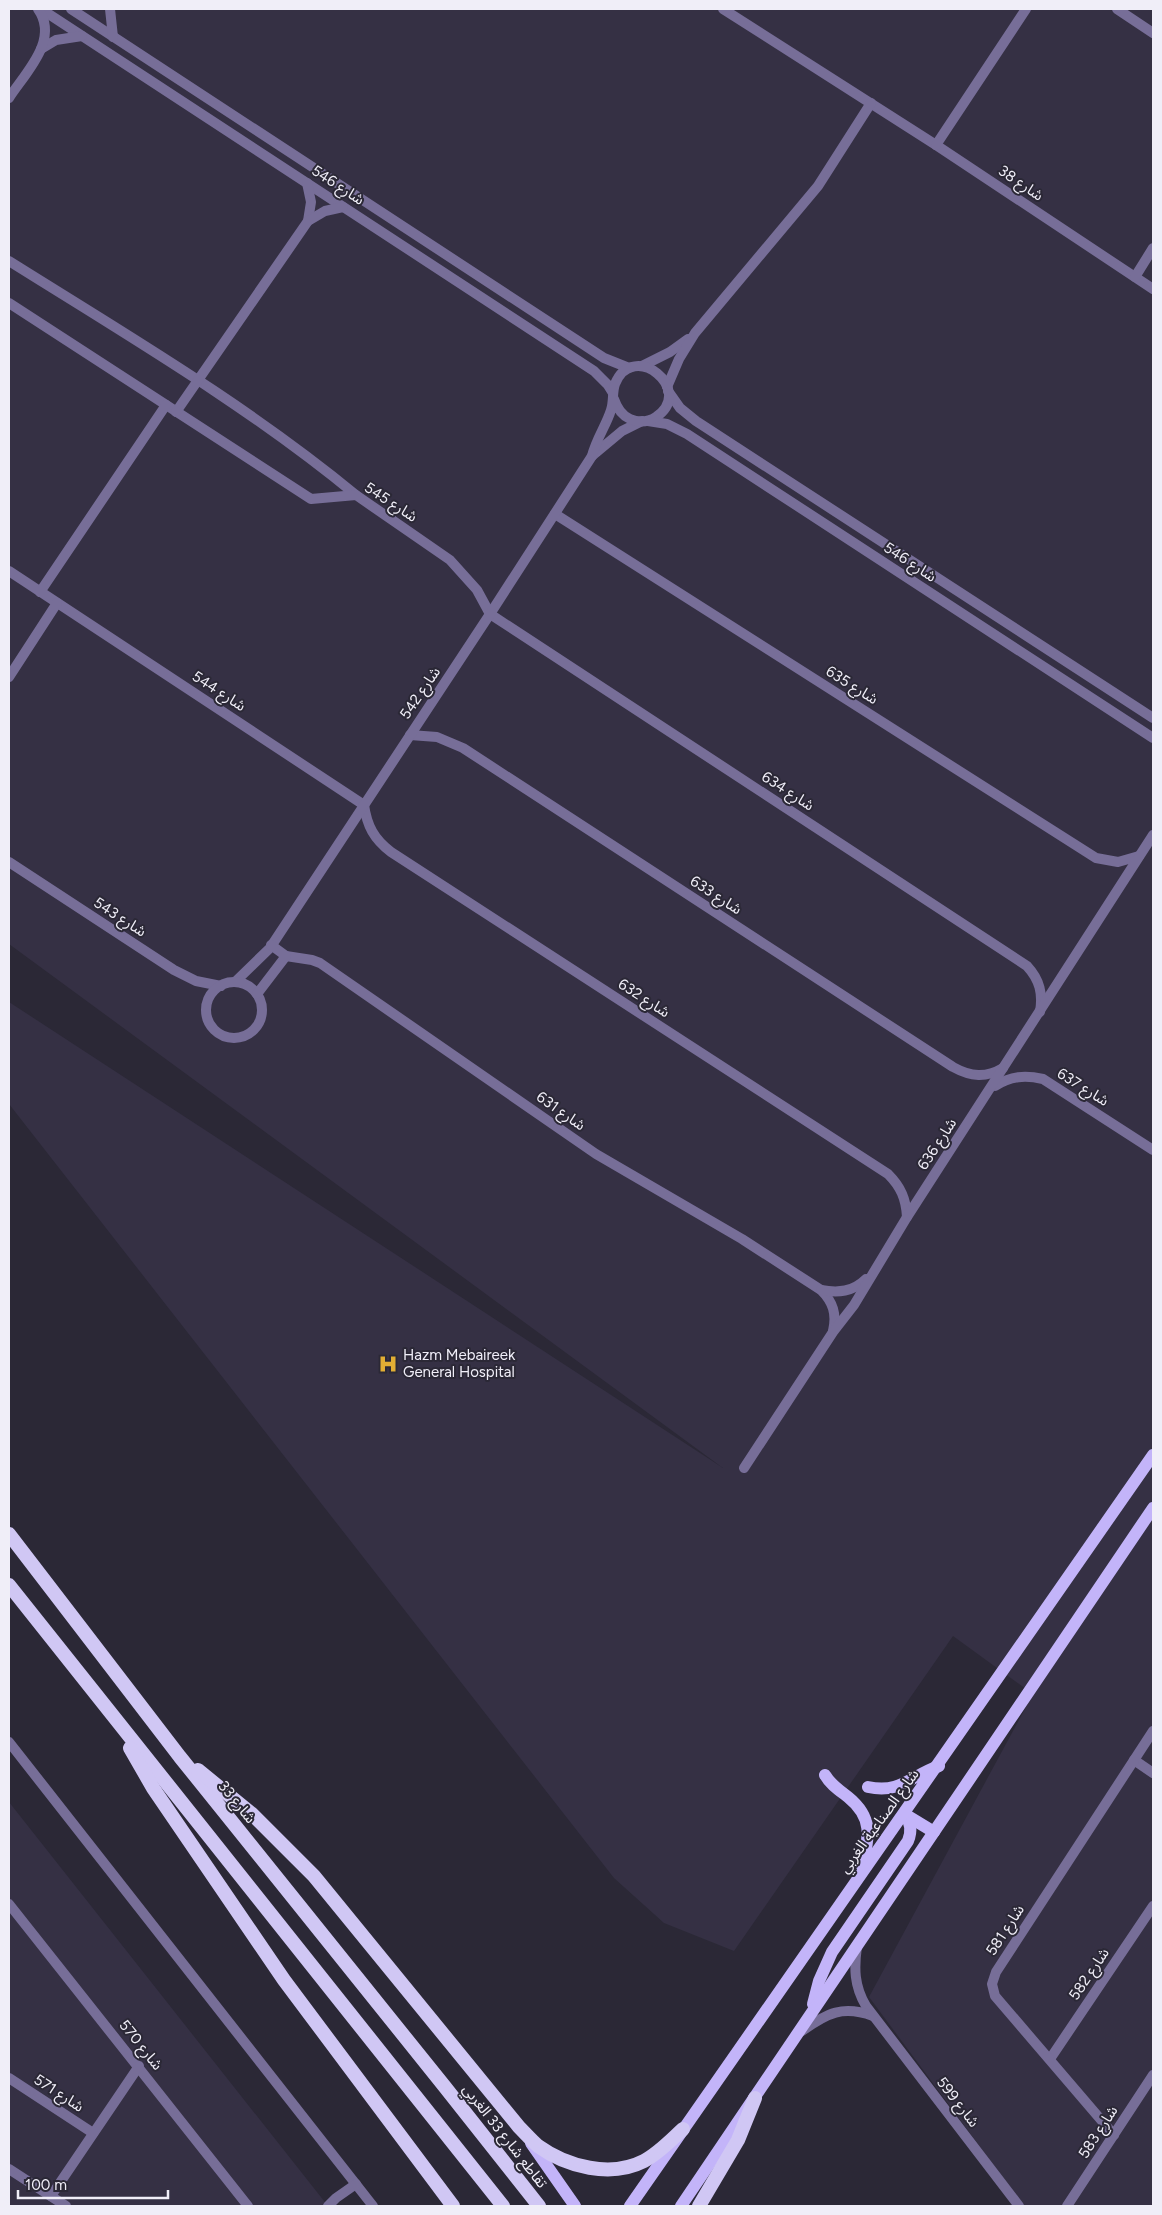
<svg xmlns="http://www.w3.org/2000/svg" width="1162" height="2215" viewBox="0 0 1162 2215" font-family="Figtree,'Noto Sans Arabic',sans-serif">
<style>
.built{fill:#353044}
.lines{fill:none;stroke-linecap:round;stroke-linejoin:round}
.minor{stroke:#776e98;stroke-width:10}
.primary{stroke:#c3b4f9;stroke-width:12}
.trunk{stroke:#d0c7f4;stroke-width:14}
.labels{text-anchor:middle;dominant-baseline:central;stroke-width:4;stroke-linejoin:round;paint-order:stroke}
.street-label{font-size:15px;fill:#f0eef8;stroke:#2b2836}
.poi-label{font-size:15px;fill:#f0eef8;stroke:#2b2836;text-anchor:start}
</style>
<rect width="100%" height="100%" fill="#2b2836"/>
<!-- built -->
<g class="built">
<polygon points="9,9 1153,9 1153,2206 1024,2206 869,1997 1033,1694 953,1636 734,1951 664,1923 614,1878 9,1104 9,1002 723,1468 9,944"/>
<polygon points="9,1802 230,2082 328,2206 9,2206"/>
</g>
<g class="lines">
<!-- minor -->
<g class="minor">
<polyline points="41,9 594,371 608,385 613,393"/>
<polyline points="71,9 604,358 629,368"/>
<polyline points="110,9 113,37"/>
<polyline points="723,9 936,145 1153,289"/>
<polyline points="1117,9 1153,33"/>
<polyline points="41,49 56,40 82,36"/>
<path d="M9 98C25 73 60 40 38 9"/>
<polyline points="936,145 1026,9"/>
<polyline points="307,183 311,202 308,221"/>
<path d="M9 261C127 335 248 406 356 495"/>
<polyline points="1135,277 1153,248"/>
<path d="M9 303 311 499 356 495 450 560 477 590 490 614 1027 966C1040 980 1043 994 1040 1012"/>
<polyline points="642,366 670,352 688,339"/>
<polyline points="667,387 679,359 695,333 818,186 871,103"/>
<polyline points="668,391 680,408 696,421 1153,718"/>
<polyline points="176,412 308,221 325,211 343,207"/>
<polyline points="648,421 667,424 687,434 1153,738"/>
<polyline points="592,456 622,431 642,421"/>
<polyline points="555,514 1096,858 1118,862 1139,856"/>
<path d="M9 571 364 805C367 826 374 839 391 852L888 1174C901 1187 906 1199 907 1217"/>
<polyline points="40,592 166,405"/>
<polyline points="9,677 57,603"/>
<path d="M410 735 437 737 463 748 953 1067C971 1077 986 1078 1003 1068"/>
<polyline points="9,862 174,970 196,981 221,986"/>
<path d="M286 956 312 960 320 963 596 1154 742 1239 821 1290C833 1302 837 1314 833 1331"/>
<path d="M235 982 270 948 490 614 592 456C596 439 606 426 611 410 614 401 612 392 615 384 633 339 696 390 656 417 648 422 639 423 630 419 621 415 617 408 614 399"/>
<circle cx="234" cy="1010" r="28"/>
<polyline points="257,994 286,956 271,945"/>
<path d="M995 1086C1011 1076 1025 1075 1043 1079L1153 1150"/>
<path d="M821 1290C838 1293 853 1292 866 1279"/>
<polyline points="744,1468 833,1332 854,1305 907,1217 1153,835"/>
<polyline points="9,1742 373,2206"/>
<polyline points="1134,1760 1153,1773"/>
<polyline points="9,1904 248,2206"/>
<path d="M857 1946C854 1968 854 1986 866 2006L1019 2206"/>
<path d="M802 2031C827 2013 843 2005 873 2016"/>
<polyline points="1050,2059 1153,1906"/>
<polyline points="9,2078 93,2133"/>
<polyline points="1114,2135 995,1996 992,1984 996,1972 1153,1731"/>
<polyline points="9,2169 66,2206"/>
<polyline points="51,2196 139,2066"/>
<polyline points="328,2206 336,2198 356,2184"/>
<polyline points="1067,2206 1153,2075"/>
</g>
<!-- primary -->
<g class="primary">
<path d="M825 1775C830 1784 839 1790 848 1797 874 1818 869 1837 862 1866"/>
<path d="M868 1787C900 1794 911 1776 939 1766"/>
<polyline points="906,1815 934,1832"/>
<path d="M813 2004 819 1981 832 1952 908 1841C912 1831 911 1822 904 1814"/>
<polyline points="531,2143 575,2206"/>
<path d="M630 2206C804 1955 980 1706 1153 1455"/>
<polyline points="681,2206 1153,1508"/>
</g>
<!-- trunk -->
<g class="trunk">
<polyline points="9,1534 180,1757 445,2087 539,2206"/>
<polyline points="9,1585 503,2206"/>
<polyline points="130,1748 153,1788 284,1980 453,2206"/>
<path d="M198 1770 252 1814 314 1876 519 2127C525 2133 531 2140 538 2146 567 2167 611 2178 644 2161 659 2153 671 2140 683 2129"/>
<polyline points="699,2206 738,2140 755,2098"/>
</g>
</g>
<!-- icons -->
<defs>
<g id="hospital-bare" transform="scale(1.5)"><path d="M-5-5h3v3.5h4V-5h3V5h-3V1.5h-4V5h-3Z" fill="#e2ae34" stroke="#2b2836" stroke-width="2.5" paint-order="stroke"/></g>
</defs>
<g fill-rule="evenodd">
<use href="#hospital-bare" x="388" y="1364"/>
</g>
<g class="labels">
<!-- street labels -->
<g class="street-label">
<text transform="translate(1021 183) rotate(34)">شارع 38</text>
<text transform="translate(338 185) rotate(33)">شارع 546</text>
<text transform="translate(391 502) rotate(33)">شارع 545</text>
<text transform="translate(910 562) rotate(33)">شارع 546</text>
<text transform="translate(852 685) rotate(32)">شارع 635</text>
<text transform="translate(219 691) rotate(33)">شارع 544</text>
<text transform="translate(420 693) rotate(-56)">شارع 542</text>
<text transform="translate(788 791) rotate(33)">شارع 634</text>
<text transform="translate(716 895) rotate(33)">شارع 633</text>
<text transform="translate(120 917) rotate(33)">شارع 543</text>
<text transform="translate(644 998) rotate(33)">شارع 632</text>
<text transform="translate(1083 1087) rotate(32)">شارع 637</text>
<text transform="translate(561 1111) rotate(35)">شارع 631</text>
<text transform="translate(937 1144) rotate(-57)">شارع 636</text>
<text transform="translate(237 1802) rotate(51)">شارع 33</text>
<text transform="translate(879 1821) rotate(-54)">شارع الصناعية الغربي</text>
<text transform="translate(1005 1930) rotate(-57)">شارع 581</text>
<text transform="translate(1089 1974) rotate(-56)">شارع 582</text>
<text transform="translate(141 2045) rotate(51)">شارع 570</text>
<text transform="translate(59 2093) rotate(33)">شارع 571</text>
<text transform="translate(958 2102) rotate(52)">شارع 599</text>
<text transform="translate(1098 2132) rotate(-57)">شارع 583</text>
<text transform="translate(505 2136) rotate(52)">تقاطع شارع 33 الغربي</text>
</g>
<!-- poi labels -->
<g class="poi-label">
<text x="403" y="1355">Hazm Mebaireek<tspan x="403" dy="17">General Hospital</tspan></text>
</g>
</g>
<!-- border -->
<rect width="1162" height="2215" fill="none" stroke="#f0eef8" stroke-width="20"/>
<!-- scale -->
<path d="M18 2190v8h150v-8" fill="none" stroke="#f0eef8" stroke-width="2.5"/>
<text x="25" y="2190" font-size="15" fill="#f0eef8" stroke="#2b2836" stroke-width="4" paint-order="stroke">100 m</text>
</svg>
